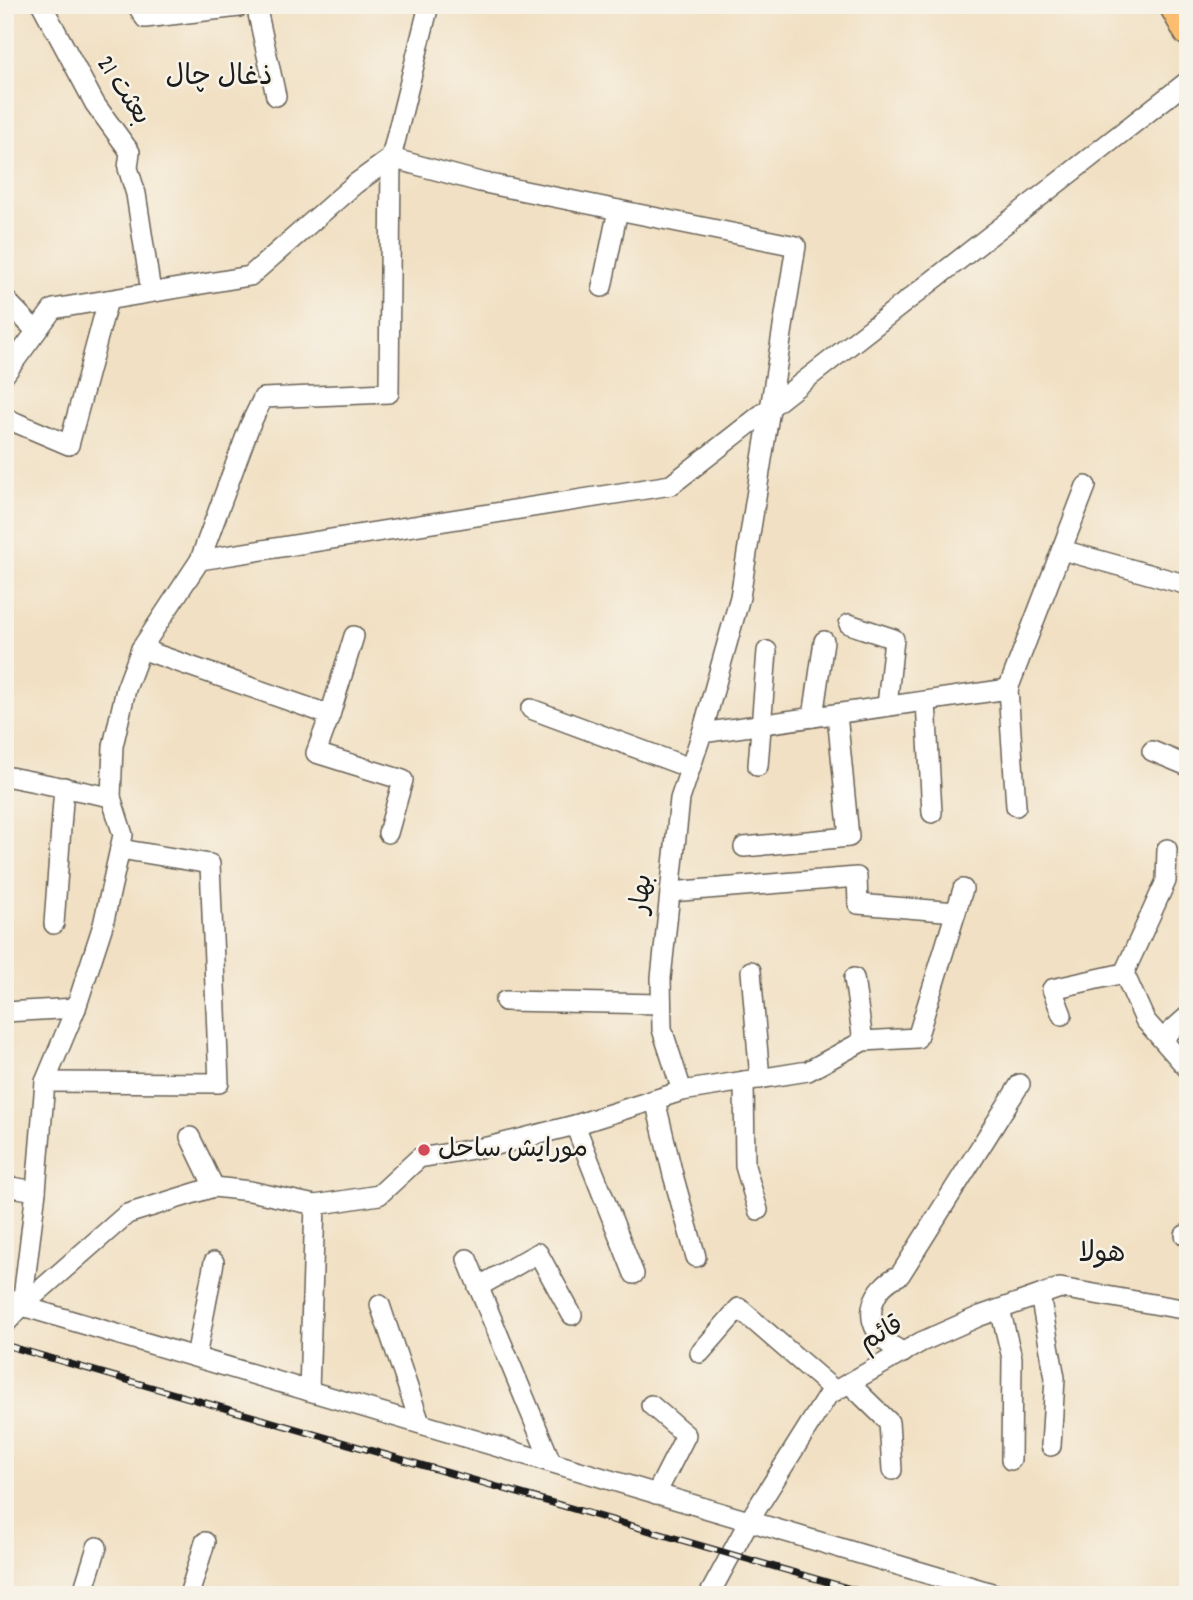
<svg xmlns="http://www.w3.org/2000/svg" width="1193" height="1600" viewBox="0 0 1193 1600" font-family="Dekko,'Playpen Sans Arabic',sans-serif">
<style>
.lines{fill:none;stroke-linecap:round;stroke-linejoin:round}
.minor-casing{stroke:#676156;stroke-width:22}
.highway-casing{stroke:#676156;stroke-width:31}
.minor{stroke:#fff;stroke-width:19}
.highway{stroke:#fcbd6f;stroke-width:28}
.rail-casing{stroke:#1c1c1c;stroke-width:7}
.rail{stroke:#f7f3e8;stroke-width:4.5;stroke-dasharray:13;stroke-linecap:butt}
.poi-dot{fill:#d1495b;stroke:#f7f3e8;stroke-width:2.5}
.labels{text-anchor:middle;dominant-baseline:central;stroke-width:5;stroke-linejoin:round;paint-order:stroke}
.street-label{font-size:26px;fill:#1c1c1c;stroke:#f7f3e8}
.poi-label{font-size:26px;fill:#1c1c1c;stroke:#f7f3e8;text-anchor:start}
.neighbourhood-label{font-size:28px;fill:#1c1c1c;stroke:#f7f3e8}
</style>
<rect width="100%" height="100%" fill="#f7f3e8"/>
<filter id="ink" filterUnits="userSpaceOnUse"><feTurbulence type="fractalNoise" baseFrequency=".0143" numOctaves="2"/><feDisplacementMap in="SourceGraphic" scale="14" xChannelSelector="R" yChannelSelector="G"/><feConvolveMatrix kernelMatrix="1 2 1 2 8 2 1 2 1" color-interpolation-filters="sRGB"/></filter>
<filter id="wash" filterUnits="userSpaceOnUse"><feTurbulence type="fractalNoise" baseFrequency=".00686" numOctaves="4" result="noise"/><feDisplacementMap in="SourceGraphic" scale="28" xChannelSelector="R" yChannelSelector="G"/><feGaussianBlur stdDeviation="1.57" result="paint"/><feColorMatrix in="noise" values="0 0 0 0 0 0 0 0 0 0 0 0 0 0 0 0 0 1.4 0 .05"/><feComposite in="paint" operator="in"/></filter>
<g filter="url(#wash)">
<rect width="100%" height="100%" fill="#f1e0c3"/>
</g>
<g filter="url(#ink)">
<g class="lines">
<!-- minor casing -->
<g class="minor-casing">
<g id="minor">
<polyline points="42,5 95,104 130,152 128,168 136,194 151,292"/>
<polyline points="137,5 145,18 239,7"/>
<polyline points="256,5 276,96"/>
<polyline points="602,287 618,210"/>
<polyline points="5,299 36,331"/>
<polyline points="5,374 53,309 250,276 355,184 391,158 480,182 796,246 740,597 702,733 680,799 661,978 662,1029 682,1091"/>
<polyline points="5,418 69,445 108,300"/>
<polyline points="1062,550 1188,585"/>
<polyline points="200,560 671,485 1188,81"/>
<polyline points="849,624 894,639 887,706"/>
<polyline points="141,649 330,715 316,753 403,780 388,833"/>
<polyline points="1008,689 1086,486"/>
<polyline points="926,701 932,813"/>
<polyline points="531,709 690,768"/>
<polyline points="330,715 354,636"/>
<polyline points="813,717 824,641"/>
<polyline points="702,733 1008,689 1016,806"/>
<polyline points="1152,751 1188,766"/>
<polyline points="758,766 767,651"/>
<polyline points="5,776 111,797 123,835 103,925 76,1008 45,1082 36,1191 22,1306"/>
<polyline points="111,797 113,746 126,689 141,649 200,560 250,425 263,398 389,393 391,158 429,5"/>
<polyline points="744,847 849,837 837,714"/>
<polyline points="1167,849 1166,881 1124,973 1145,1020 1188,1069"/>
<polyline points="670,892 857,877 858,904 956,912"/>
<polyline points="54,924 64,787"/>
<polyline points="751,971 760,1079"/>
<polyline points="854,978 863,1041"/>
<polyline points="505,1001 661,1004"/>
<polyline points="5,1012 76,1008"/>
<polyline points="1062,1015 1052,989 1124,973"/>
<polyline points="1162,1039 1188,1016"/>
<polyline points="744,1081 745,1166 758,1210"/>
<polyline points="45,1082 219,1083 210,864 120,849"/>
<polyline points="655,1100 673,1175 696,1257"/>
<polyline points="575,1125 634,1274"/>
<polyline points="5,1186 36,1191"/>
<polyline points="214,1187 250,1191 315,1205 379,1195 419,1158 492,1146 575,1125 682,1091 808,1071 863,1041 917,1038 963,889"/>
<polyline points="1185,1235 1188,1235"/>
<polyline points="467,1259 551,1462"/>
<polyline points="478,1287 538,1253 572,1315"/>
<polyline points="1040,1295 1055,1378 1051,1446"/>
<polyline points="5,1297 22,1306 999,1595"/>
<polyline points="380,1305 420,1423"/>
<polyline points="1000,1309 1012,1358 1011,1460"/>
<polyline points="5,1324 22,1306 127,1214 214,1187 190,1137"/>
<polyline points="700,1353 739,1308 835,1391"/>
<path d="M903 1353C897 1348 889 1345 884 1340 860 1317 874 1286 900 1275L1020 1084"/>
<polyline points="196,1357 214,1262"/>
<polyline points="849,1383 889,1422 892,1470"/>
<polyline points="309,1391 315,1205"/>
<polyline points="651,1405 686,1435 656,1494"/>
<polyline points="82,1595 97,1547"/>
<polyline points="189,1595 205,1542"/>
<polyline points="709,1595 749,1521 828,1395 921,1342 980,1316 1060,1288 1188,1310"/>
</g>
</g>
<!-- highway casing -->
<g class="highway-casing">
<polyline id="highway" points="1173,5 1188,32"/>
</g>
<!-- minor -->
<use href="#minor" class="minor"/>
<!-- highway -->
<use href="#highway" class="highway"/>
<!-- rail casing -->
<g class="rail-casing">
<polyline id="rail" points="5,1345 872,1595"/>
</g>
<!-- rail -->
<use href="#rail" class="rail"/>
</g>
</g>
<!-- markers -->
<circle class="poi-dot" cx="424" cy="1150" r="7"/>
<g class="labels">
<!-- street labels -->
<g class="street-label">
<text transform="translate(122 91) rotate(57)">بعثت 21</text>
<text transform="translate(643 894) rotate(-84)">بهار</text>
<text transform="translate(882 1335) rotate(-29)">قائم</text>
</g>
<!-- poi labels -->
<g class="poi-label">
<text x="438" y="1150">مورایش ساحل</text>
</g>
<!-- neighbourhood labels -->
<g class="neighbourhood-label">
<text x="219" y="79">ذغال چال</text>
<text x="1102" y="1256">هولا</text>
</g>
</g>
<!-- margin -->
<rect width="1193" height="1600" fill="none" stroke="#f7f3e8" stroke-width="28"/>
</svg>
